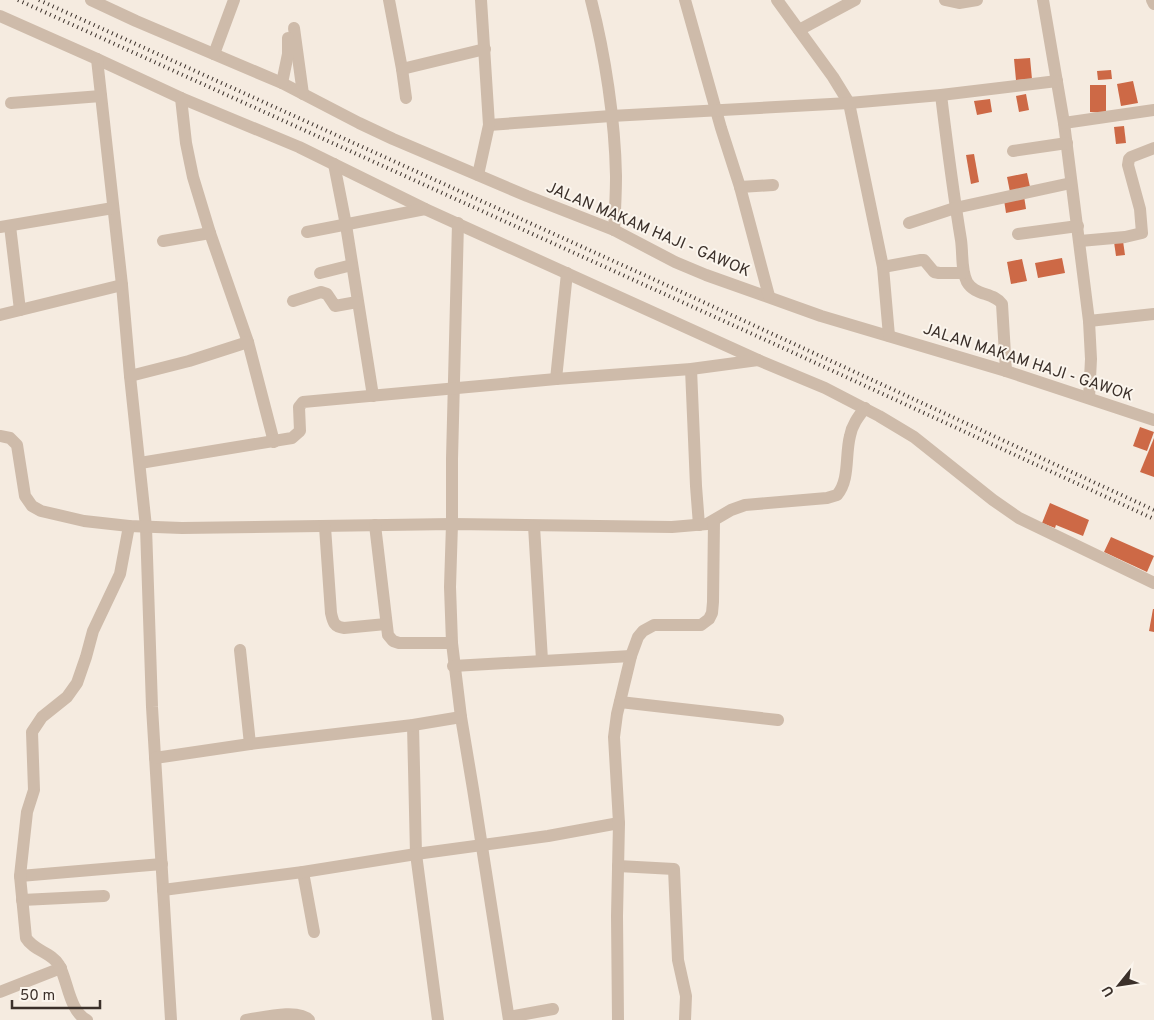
<svg xmlns="http://www.w3.org/2000/svg" width="1154" height="1020" viewBox="0 0 1154 1020" font-family="Overpass,sans-serif">
<style>
.building{fill:#cd6946}
.lines{fill:none;stroke-linecap:round;stroke-linejoin:round}
.minor{stroke:#cebbaa;stroke-width:12}
.rail{stroke:#3b302a;stroke-width:4;stroke-dasharray:1 4;stroke-linecap:butt}
.labels{text-anchor:middle;dominant-baseline:central;stroke-width:4;stroke-linejoin:round;paint-order:stroke}
.street-label{font-size:16px;fill:#3b302a;stroke:#fbf5ed}
</style>
<rect width="100%" height="100%" fill="#f5ebe0"/>
<!-- building -->
<g class="building">
<polygon points="1030,58 1032,79 1016,80 1014,59"/>
<polygon points="1111,70 1112,79 1098,80 1097,71"/>
<polygon points="1133,81 1138,103 1121,106 1117,84"/>
<polygon points="1090,85 1106,85 1106,113 1090,112"/>
<polygon points="1026,94 1029,110 1019,112 1016,96"/>
<polygon points="990,99 992,112 977,115 974,101"/>
<polygon points="1124,126 1126,143 1116,144 1114,127"/>
<polygon points="974,154 979,182 971,184 966,155"/>
<polygon points="1027,173 1030,187 1010,192 1007,177"/>
<polygon points="1024,196 1026,209 1006,213 1004,200"/>
<polygon points="1123,241 1125,255 1116,256 1114,242"/>
<polygon points="1062,258 1065,273 1038,278 1035,263"/>
<polygon points="1022,259 1027,281 1011,284 1007,262"/>
<polygon points="1140,427 1154,432 1147,451 1133,446"/>
<polygon points="1154,438 1154,477 1140,472"/>
<polygon points="1050,503 1089,520 1083,536 1056,525 1055,528 1042,523"/>
<polygon points="1111,537 1154,556 1147,572 1104,552"/>
<polygon points="1153,609 1154,609 1154,632 1149,631"/>
</g>
<g class="lines">
<!-- minor -->
<g class="minor">
<polyline points="91,0 136,21 282,83 359,123 393,139 527,196 614,230 675,262 706,275 821,316 1006,371 1154,420"/>
<polyline points="389,0 402,69 406,98"/>
<path d="M591 0C605 54 615 120 616 176 616 194 615 212 614 230"/>
<polyline points="685,0 721,128 740,187 769,296"/>
<polyline points="777,0 833,77 849,103 883,267 889,336"/>
<polyline points="945,0 959,3 977,0"/>
<polyline points="1043,0 1064,123 1089,321 1154,314"/>
<polyline points="1152,0 1154,4"/>
<polyline points="0,16 97,59 181,98 299,147 425,209 758,360 825,388 879,416 914,437 993,500 1019,518 1154,583"/>
<polyline points="294,28 303,94"/>
<polyline points="799,30 855,0"/>
<polyline points="214,54 234,0"/>
<polyline points="97,59 122,285 130,376 146,527 152,707 171,1020"/>
<polyline points="402,69 485,49"/>
<polyline points="282,83 288,54 288,38"/>
<path d="M941 95C947 144 953 192 961 240 963 254 961 270 967 282 975 296 994 292 1002 304L1006 371"/>
<polyline points="181,98 186,143 193,177 210,233 248,342 274,442"/>
<polyline points="11,103 101,96"/>
<polyline points="1064,123 1154,110"/>
<polyline points="489,125 611,116 849,103 941,95 1057,81"/>
<polyline points="1013,151 1067,143"/>
<polyline points="334,164 346,225 373,396"/>
<polyline points="478,175 489,125 481,0"/>
<polyline points="740,187 773,185"/>
<polyline points="458,223 452,459 452,524 450,587 452,643 461,717 473,789 509,1020"/>
<polyline points="909,223 955,208 1071,183"/>
<polyline points="10,226 20,310"/>
<polyline points="0,227 113,208"/>
<polyline points="307,232 425,209"/>
<polyline points="1018,234 1078,226"/>
<polyline points="163,241 210,233"/>
<polyline points="1080,241 1125,237 1142,233 1140,209 1128,165 1129,159 1131,157 1154,148"/>
<polyline points="883,267 921,260 924,260 934,272 939,273 963,273"/>
<polyline points="320,273 352,265"/>
<polyline points="293,301 321,292 327,294 335,306 357,302"/>
<polyline points="0,315 122,285"/>
<polyline points="691,369 696,486 699,525"/>
<polyline points="130,376 189,361 248,342"/>
<polyline points="556,379 567,273"/>
<polyline points="1089,398 1091,359 1089,321"/>
<path d="M0 436 10 438 17 445 25 496 32 506 41 511 84 521 129 526 182 528 452 524 672 527 707 524 731 510 745 505 827 498 837 495C850 480 845 455 850 436 852 425 858 417 865 408"/>
<polyline points="140,463 292,438 300,431 299,407 303,402 556,379 691,369 758,360"/>
<polyline points="375,525 388,635 393,641 399,643 452,643"/>
<polyline points="534,526 542,660"/>
<path d="M325 527 331 613C333 622 334 627 344 628L386 624"/>
<polyline points="240,650 250,744"/>
<polyline points="453,666 631,656"/>
<polyline points="620,702 778,720"/>
<polyline points="413,725 416,854 438,1020"/>
<polyline points="155,758 250,744 413,725 461,717"/>
<polyline points="618,866 674,869 678,960 686,996 685,1020"/>
<polyline points="303,872 314,932"/>
<polyline points="20,876 162,864"/>
<polyline points="163,890 303,872 416,854 548,836 619,823"/>
<polyline points="22,900 104,896"/>
<polyline points="0,992 61,968"/>
<polyline points="509,1017 553,1009"/>
<path d="M87 1020C69 1011 68 981 59 965 51 952 34 951 26 938L20 876 27 812 34 790 32 732 42 717 67 697 77 683 86 657 93 631 120 574 129 526"/>
<path d="M246 1020C261 1018 298 1008 309 1020"/>
<polyline points="618,1020 617,916 619,823 614,737 617,714 631,656 638,637 643,631 654,625 701,625 709,619 712,613 713,602 714,521"/>
</g>
<!-- rail -->
<g class="rail">
<polyline points="18,0 781,347 1154,519"/>
<polyline points="39,0 675,289 1154,510"/>
</g>
</g>
<g class="labels">
<!-- street labels -->
<g class="street-label">
<text transform="translate(648 230) rotate(23)">JALAN MAKAM HAJI - GAWOK</text>
<text transform="translate(1028 363) rotate(18)">JALAN MAKAM HAJI - GAWOK</text>
</g>
</g>
<!-- north arrow -->
<g transform="translate(1119 985) rotate(240)" stroke="#fbf5ed" stroke-width="4" paint-order="stroke">
<path d="M0-4L9 19L0 12L-9 19Z" fill="#3b302a"/>
<text y="-8" font-size="14" font-weight="bold" text-anchor="middle" fill="#3b302a">U</text>
</g>
<!-- scale -->
<path d="M12 1000v8h88v-8" fill="none" stroke="#3b302a" stroke-width="2.5"/>
<text x="20" y="1000" font-size="15" fill="#3b302a" stroke="#fbf5ed" stroke-width="4" paint-order="stroke">50 m</text>
</svg>
